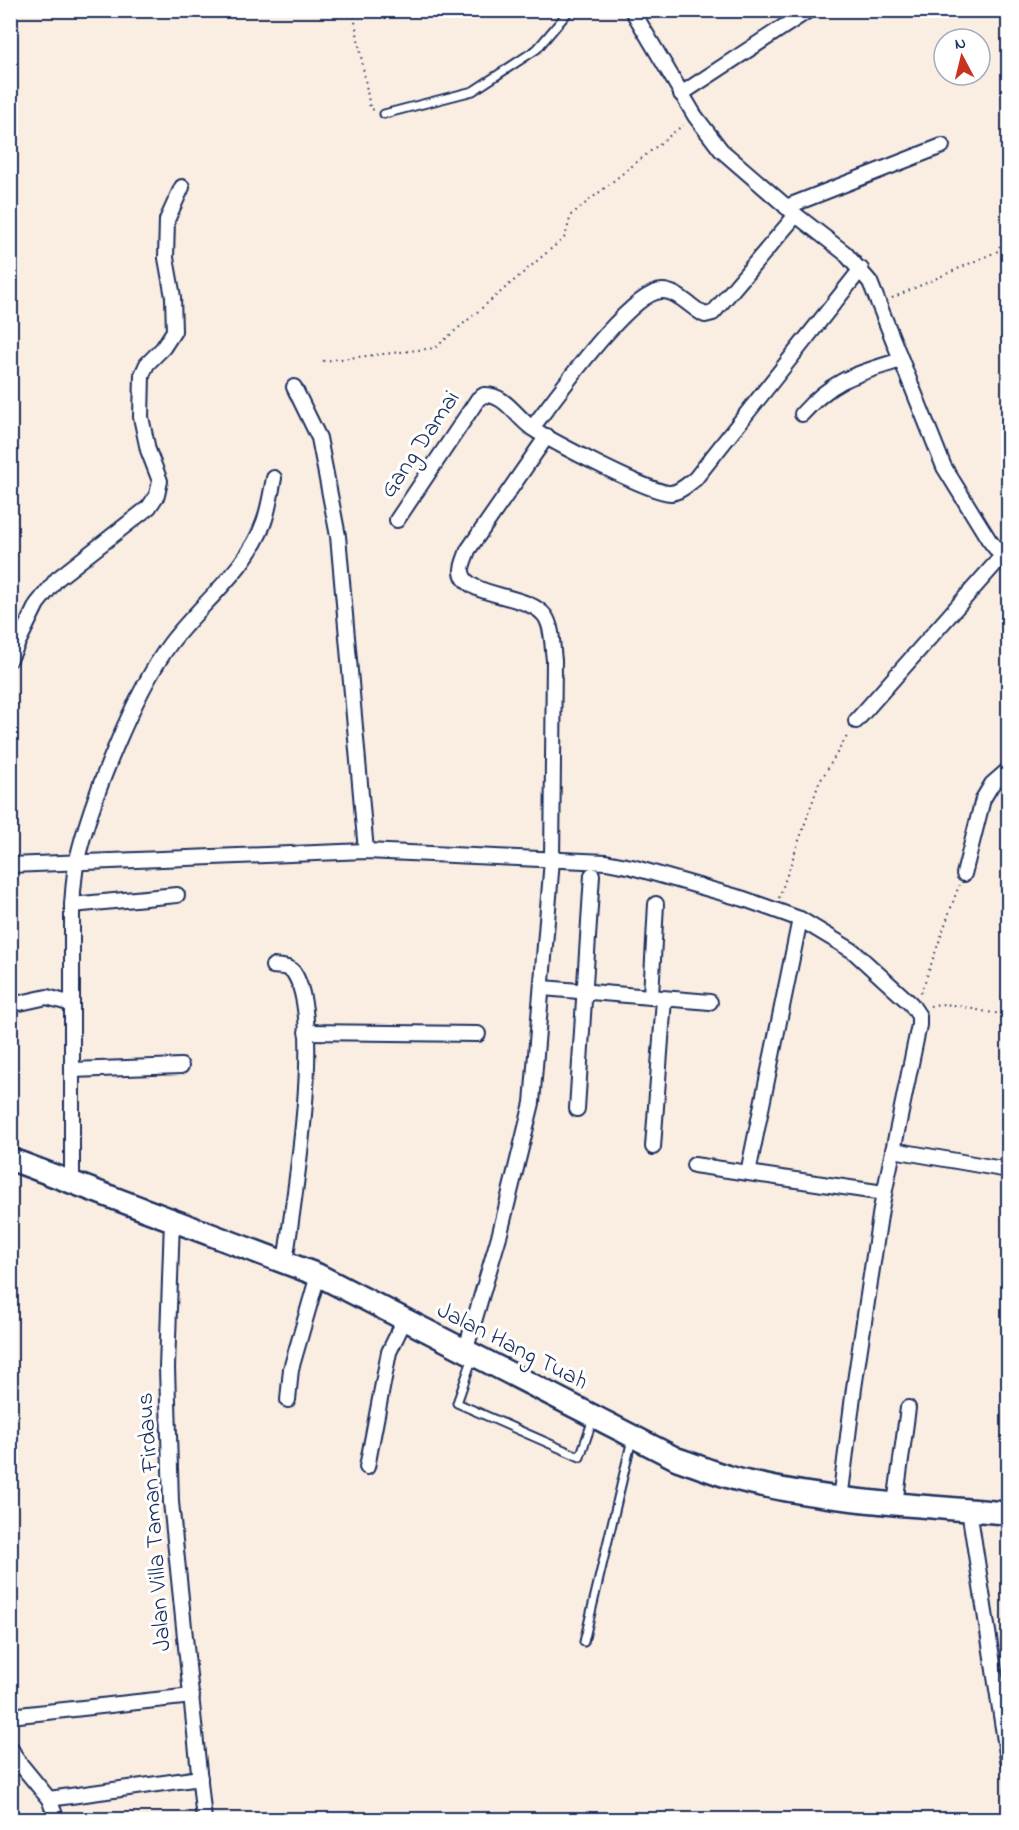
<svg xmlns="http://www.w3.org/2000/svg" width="1019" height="1830" viewBox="0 0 1019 1830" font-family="'Indie Flower',sans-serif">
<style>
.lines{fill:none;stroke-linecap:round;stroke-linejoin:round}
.lane-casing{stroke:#1b2f5e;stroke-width:11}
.street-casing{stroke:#1b2f5e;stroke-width:18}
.primary-casing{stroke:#1b2f5e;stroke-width:26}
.path{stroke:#1b2f5e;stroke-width:2;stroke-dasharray:1.5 4.5;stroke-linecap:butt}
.lane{stroke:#fff;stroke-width:7}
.street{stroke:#fff;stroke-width:14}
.primary{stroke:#fff;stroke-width:21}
.labels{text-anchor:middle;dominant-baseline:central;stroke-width:6;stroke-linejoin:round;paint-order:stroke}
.street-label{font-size:24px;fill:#1b2f5e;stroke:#fff}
</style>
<rect width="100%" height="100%" fill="#faede2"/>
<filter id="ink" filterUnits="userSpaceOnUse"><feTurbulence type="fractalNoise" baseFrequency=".0167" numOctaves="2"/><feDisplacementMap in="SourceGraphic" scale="12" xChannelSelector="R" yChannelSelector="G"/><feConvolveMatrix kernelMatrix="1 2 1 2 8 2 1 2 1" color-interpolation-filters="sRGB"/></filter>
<g filter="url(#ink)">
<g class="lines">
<!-- lane casing -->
<g class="lane-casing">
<g id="lane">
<polyline points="384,114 473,91 537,49 570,10"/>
<polyline points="473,1357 457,1403 580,1457 593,1419"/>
<polyline points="584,1642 632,1439"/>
</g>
</g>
<!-- street casing -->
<g class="street-casing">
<g id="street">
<polyline points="632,10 695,116 721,150 796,215 845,253 870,282 944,467 989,540 1008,564"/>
<polyline points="681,94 809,10"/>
<polyline points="786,207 942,146"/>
<polyline points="294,387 319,438 338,536 366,851"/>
<path d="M802 414C834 378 857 374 901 360"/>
<path d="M532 428C554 400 630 291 662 291 678 291 691 308 705 315L713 313 796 215"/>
<path d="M397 520 478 399 484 395C505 394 516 417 532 428 549 440 654 495 671 493 680 492 688 484 695 479L861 269"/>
<polyline points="10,659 37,604 57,579 149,507 157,495 160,481 148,450 141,417 142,375 147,364 163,348 174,331 173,297 166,258 167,220 182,187"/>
<polyline points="856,721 1002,556"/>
<polyline points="10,865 366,851 606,862 632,867 744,899 800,919 853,951 911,1004 919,1016 919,1025 881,1209 854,1388 840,1500"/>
<polyline points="964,874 983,799 992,784 1008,770"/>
<polyline points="72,905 177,895"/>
<path d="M273 966C280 967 290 966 294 973 325 1021 293 1203 285 1263"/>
<polyline points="543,988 710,1002"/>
<polyline points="651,996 656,904"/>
<polyline points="20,1003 47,997 72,1004"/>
<polyline points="306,1032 478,1034"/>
<polyline points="72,1070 181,1066"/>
<polyline points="577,1109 592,875"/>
<polyline points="653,1147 664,999"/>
<polyline points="893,1150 1008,1170"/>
<polyline points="694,1165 884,1193"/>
<polyline points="748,1173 800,919"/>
<path d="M72 1182V905C73 891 74 875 77 860 91 800 134 693 170 644 199 605 248 569 264 522 269 508 271 493 274 478"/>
<polyline points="172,1220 167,1368 171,1502 204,1820"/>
<path d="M465 1352 500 1233 532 1103 552 860 554 660C552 646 553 628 545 616 528 593 466 598 462 572 461 566 466 557 468 550L547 436"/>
<polyline points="288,1400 291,1369 318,1275"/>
<polyline points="367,1467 389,1352 404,1321"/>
<polyline points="895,1504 908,1408"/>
<polyline points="969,1510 1008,1760"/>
<polyline points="10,1716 192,1696"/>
<polyline points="10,1747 17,1760 49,1799 57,1820"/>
<polyline points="49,1799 200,1778"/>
</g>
</g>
<!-- primary casing -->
<g class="primary-casing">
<path id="primary" d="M10 1159 318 1275 677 1459C702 1467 726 1478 752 1483 836 1502 922 1506 1008 1513"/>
</g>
<!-- path -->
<g class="path">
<polyline points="353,10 370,108 376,111"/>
<polyline points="892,298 998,251 1008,224"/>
<polyline points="323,361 435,348 565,237 571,215 683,125"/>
<polyline points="779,898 819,783 849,733"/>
<polyline points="921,993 959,885"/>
<path d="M930 1006C955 999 982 1016 1008 1013"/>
</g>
<!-- lane -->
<use href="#lane" class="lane"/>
<!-- street -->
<use href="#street" class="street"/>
<!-- primary -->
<use href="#primary" class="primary"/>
</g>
</g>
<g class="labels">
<!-- street labels -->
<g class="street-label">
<text transform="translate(421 445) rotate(-56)">Gang Damai</text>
<text transform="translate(512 1347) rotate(27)">Jalan Hang Tuah</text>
<text transform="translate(155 1522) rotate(-94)">Jalan Villa Taman Firdaus</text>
</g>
</g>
<!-- margin -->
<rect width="1019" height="1830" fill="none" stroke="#fff" stroke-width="36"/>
<rect x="18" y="18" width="983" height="1794" fill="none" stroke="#1b2f5e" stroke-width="2" filter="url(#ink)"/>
<!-- north arrow -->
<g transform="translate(962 57) rotate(353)"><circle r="28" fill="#ffffff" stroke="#a4acbf" stroke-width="1.5"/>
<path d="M0-4.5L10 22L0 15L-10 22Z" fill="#c8321e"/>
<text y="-9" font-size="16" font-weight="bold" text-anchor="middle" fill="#1b2f5e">N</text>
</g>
</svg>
